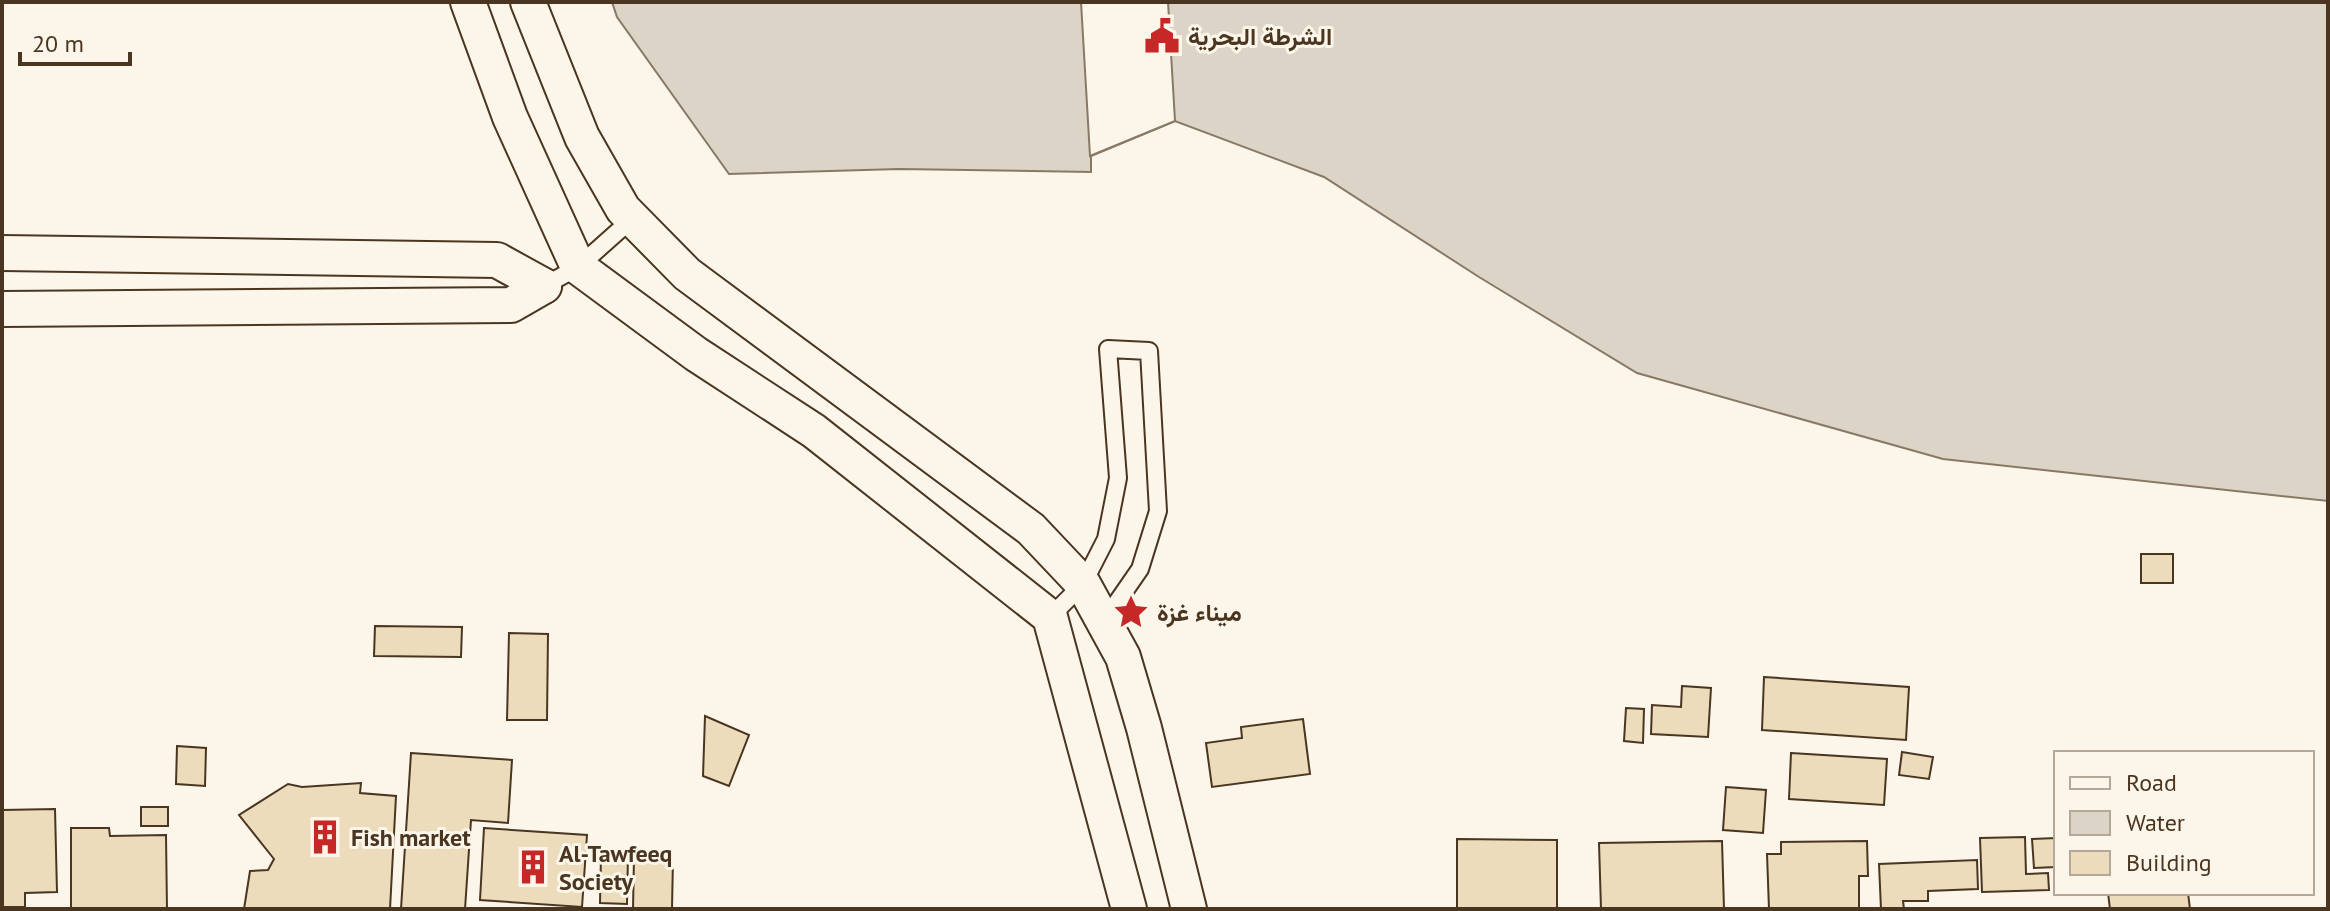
<svg xmlns="http://www.w3.org/2000/svg" width="2330" height="911" viewBox="0 0 2330 911" font-family="'PT Sans',Vazirmatn,sans-serif">
<style>
.water{fill:#dcd4c6;stroke:#887966;stroke-width:2}
.pier{fill:#fbf6e9;stroke:#887966;stroke-width:2}
.building{fill:#ecdcbc;stroke:#4a3520;stroke-width:2}
.lines{fill:none;stroke-linecap:round;stroke-linejoin:round}
.lane-casing{stroke:#4a3520;stroke-width:20}
.street-casing{stroke:#4a3520;stroke-width:38}
.lane{stroke:#fbf6e9;stroke-width:16}
.street{stroke:#fbf6e9;stroke-width:34}
.labels{text-anchor:middle;dominant-baseline:central;stroke-width:6;stroke-linejoin:round;paint-order:stroke}
.poi-label{font-size:24px;font-weight:bold;fill:#4a3520;stroke:#fbf6e9;text-anchor:start}
</style>
<rect width="100%" height="100%" fill="#fbf6e9"/>
<!-- water -->
<polygon class="water" points="612,2 2328,2 2328,501 1943,459 1637,373 1479,277 1324,177 1175,121 1091,156 1091,172 899,169 729,174 617,17"/>
<!-- pier -->
<polygon class="pier" points="1081,2 1168,2 1175,121 1090,156"/>
<!-- building -->
<g class="building">
<rect x="2141" y="554" width="32" height="29"/>
<polygon points="375,626 462,627 461,657 374,656"/>
<polygon points="509,633 548,634 547,720 507,720"/>
<polygon points="1764,677 1909,687 1906,740 1762,730"/>
<polygon points="1682,686 1711,688 1708,737 1651,734 1652,705 1681,707"/>
<polygon points="1626,708 1644,709 1643,743 1624,741"/>
<polygon points="705,716 749,735 729,786 703,776"/>
<polygon points="1303,719 1310,774 1212,787 1206,743 1242,738 1241,727"/>
<polygon points="177,746 206,748 205,786 176,784"/>
<polygon points="1902,752 1933,757 1929,779 1899,775"/>
<polygon points="411,753 512,760 508,823 471,820 465,909 401,909"/>
<polygon points="1791,753 1887,759 1884,805 1789,799"/>
<polygon points="361,783 360,793 396,796 390,909 244,909 250,871 268,870 274,859 239,815 288,784 302,787"/>
<polygon points="1726,787 1766,790 1763,833 1723,830"/>
<rect x="141" y="807" width="27" height="19"/>
<polygon points="55,809 57,892 25,893 25,907 2,907 2,810"/>
<polygon points="71,828 109,828 110,836 166,835 167,909 71,909"/>
<polygon points="484,828 587,835 582,907 480,900"/>
<polygon points="2025,837 2026,874 2048,873 2049,890 1982,892 1980,838"/>
<polygon points="2056,838 2056,867 2034,868 2032,839"/>
<polygon points="1457,839 1557,840 1557,909 1457,909"/>
<polygon points="1722,841 1724,909 1601,909 1599,843"/>
<polygon points="1867,841 1868,876 1859,876 1859,909 1769,909 1767,854 1781,854 1781,842"/>
<polygon points="601,855 628,855 627,904 600,903"/>
<polygon points="634,857 673,858 672,909 633,909"/>
<polygon points="1977,860 1978,889 1928,891 1928,901 1903,901 1904,909 1881,909 1879,864"/>
<polygon points="2108,893 2188,893 2190,909 2110,909"/>
</g>
<g class="lines">
<!-- lane casing -->
<g class="lane-casing">
<g id="lane">
<polyline points="544,286 578,267 633,218"/>
<polyline points="1050,617 1083,584 1106,539 1118,478 1108,349 1149,351 1158,511 1140,569 1104,621"/>
</g>
</g>
<!-- street casing -->
<g class="street-casing">
<g id="street">
<polyline points="468,2 510,117 578,267 696,354 814,431 1050,617 1129,909"/>
<polyline points="528,2 582,137 623,209 687,274 1031,529 1083,584 1123,657 1144,728 1189,909"/>
<polyline points="2,253 497,260 544,286"/>
<polyline points="2,309 511,305 544,286"/>
</g>
</g>
<!-- lane -->
<use href="#lane" class="lane"/>
<!-- street -->
<use href="#street" class="street"/>
</g>
<!-- icons -->
<defs>
<g id="civic-bare" transform="scale(2.76)"><path d="M-.6-6.5H3V-4.5H.6V-3L4-1V1h2V6H-6V1h2V-1L-.6-3ZM-1.2 2.5V6h2.4V2.5Z" fill="#c62828" stroke="#fbf6e9" stroke-width="2.5" paint-order="stroke"/></g>
<g id="sight-bare" transform="scale(2.76)"><path d="M0-6L1.8-2.2L6-1.7L2.9 1.2L3.7 5.4L0 3.3L-3.7 5.4L-2.9 1.2L-6-1.7L-1.8-2.2Z" fill="#c62828" stroke="#fbf6e9" stroke-width="2.5" paint-order="stroke"/></g>
<g id="building-bare" transform="scale(2.76)"><path d="M-4-6H4V6H1V3H-1V6H-4ZM-2.5-4.3h1.7v1.8h-1.7ZM.8-4.3h1.7v1.8H.8ZM-2.5-1h1.7V.8h-1.7ZM.8-1h1.7V.8H.8Z" fill="#c62828" stroke="#fbf6e9" stroke-width="2.5" paint-order="stroke"/></g>
</defs>
<g fill-rule="evenodd">
<use href="#civic-bare" x="1162" y="36"/>
<use href="#sight-bare" x="1131" y="612"/>
<use href="#building-bare" x="325" y="837"/>
<use href="#building-bare" x="533" y="867"/>
</g>
<g class="labels">
<!-- poi labels -->
<g class="poi-label">
<text x="1188" y="36">الشرطة البحرية</text>
<text x="1157" y="612">ميناء غزة</text>
<text x="351" y="837">Fish market</text>
<text x="559" y="853">Al-Tawfeeq<tspan x="559" dy="28">Society</tspan></text>
</g>
</g>
<!-- border -->
<rect width="2330" height="911" fill="none" stroke="#4a3520" stroke-width="8"/>
<!-- legend -->
<rect x="2054" y="751" width="260" height="144" fill="#fbf6e9" stroke="#b4a999" stroke-width="2"/>
<rect x="2070" y="777" width="40" height="12" fill="#fbf6e9" stroke="#b4a999" stroke-width="2"/>
<text x="2126" y="791" font-size="24" fill="#4a3520">Road</text>
<rect x="2070" y="811" width="40" height="24" fill="#dcd4c6" stroke="#b4a999" stroke-width="2"/>
<text x="2126" y="831" font-size="24" fill="#4a3520">Water</text>
<rect x="2070" y="851" width="40" height="24" fill="#ecdcbc" stroke="#b4a999" stroke-width="2"/>
<text x="2126" y="871" font-size="24" fill="#4a3520">Building</text>
<!-- scale -->
<path d="M20 52v12h110v-12" fill="none" stroke="#4a3520" stroke-width="4"/>
<text x="32" y="52" font-size="24" fill="#4a3520" stroke="#fbf6e9" stroke-width="6" paint-order="stroke">20 m</text>
</svg>
